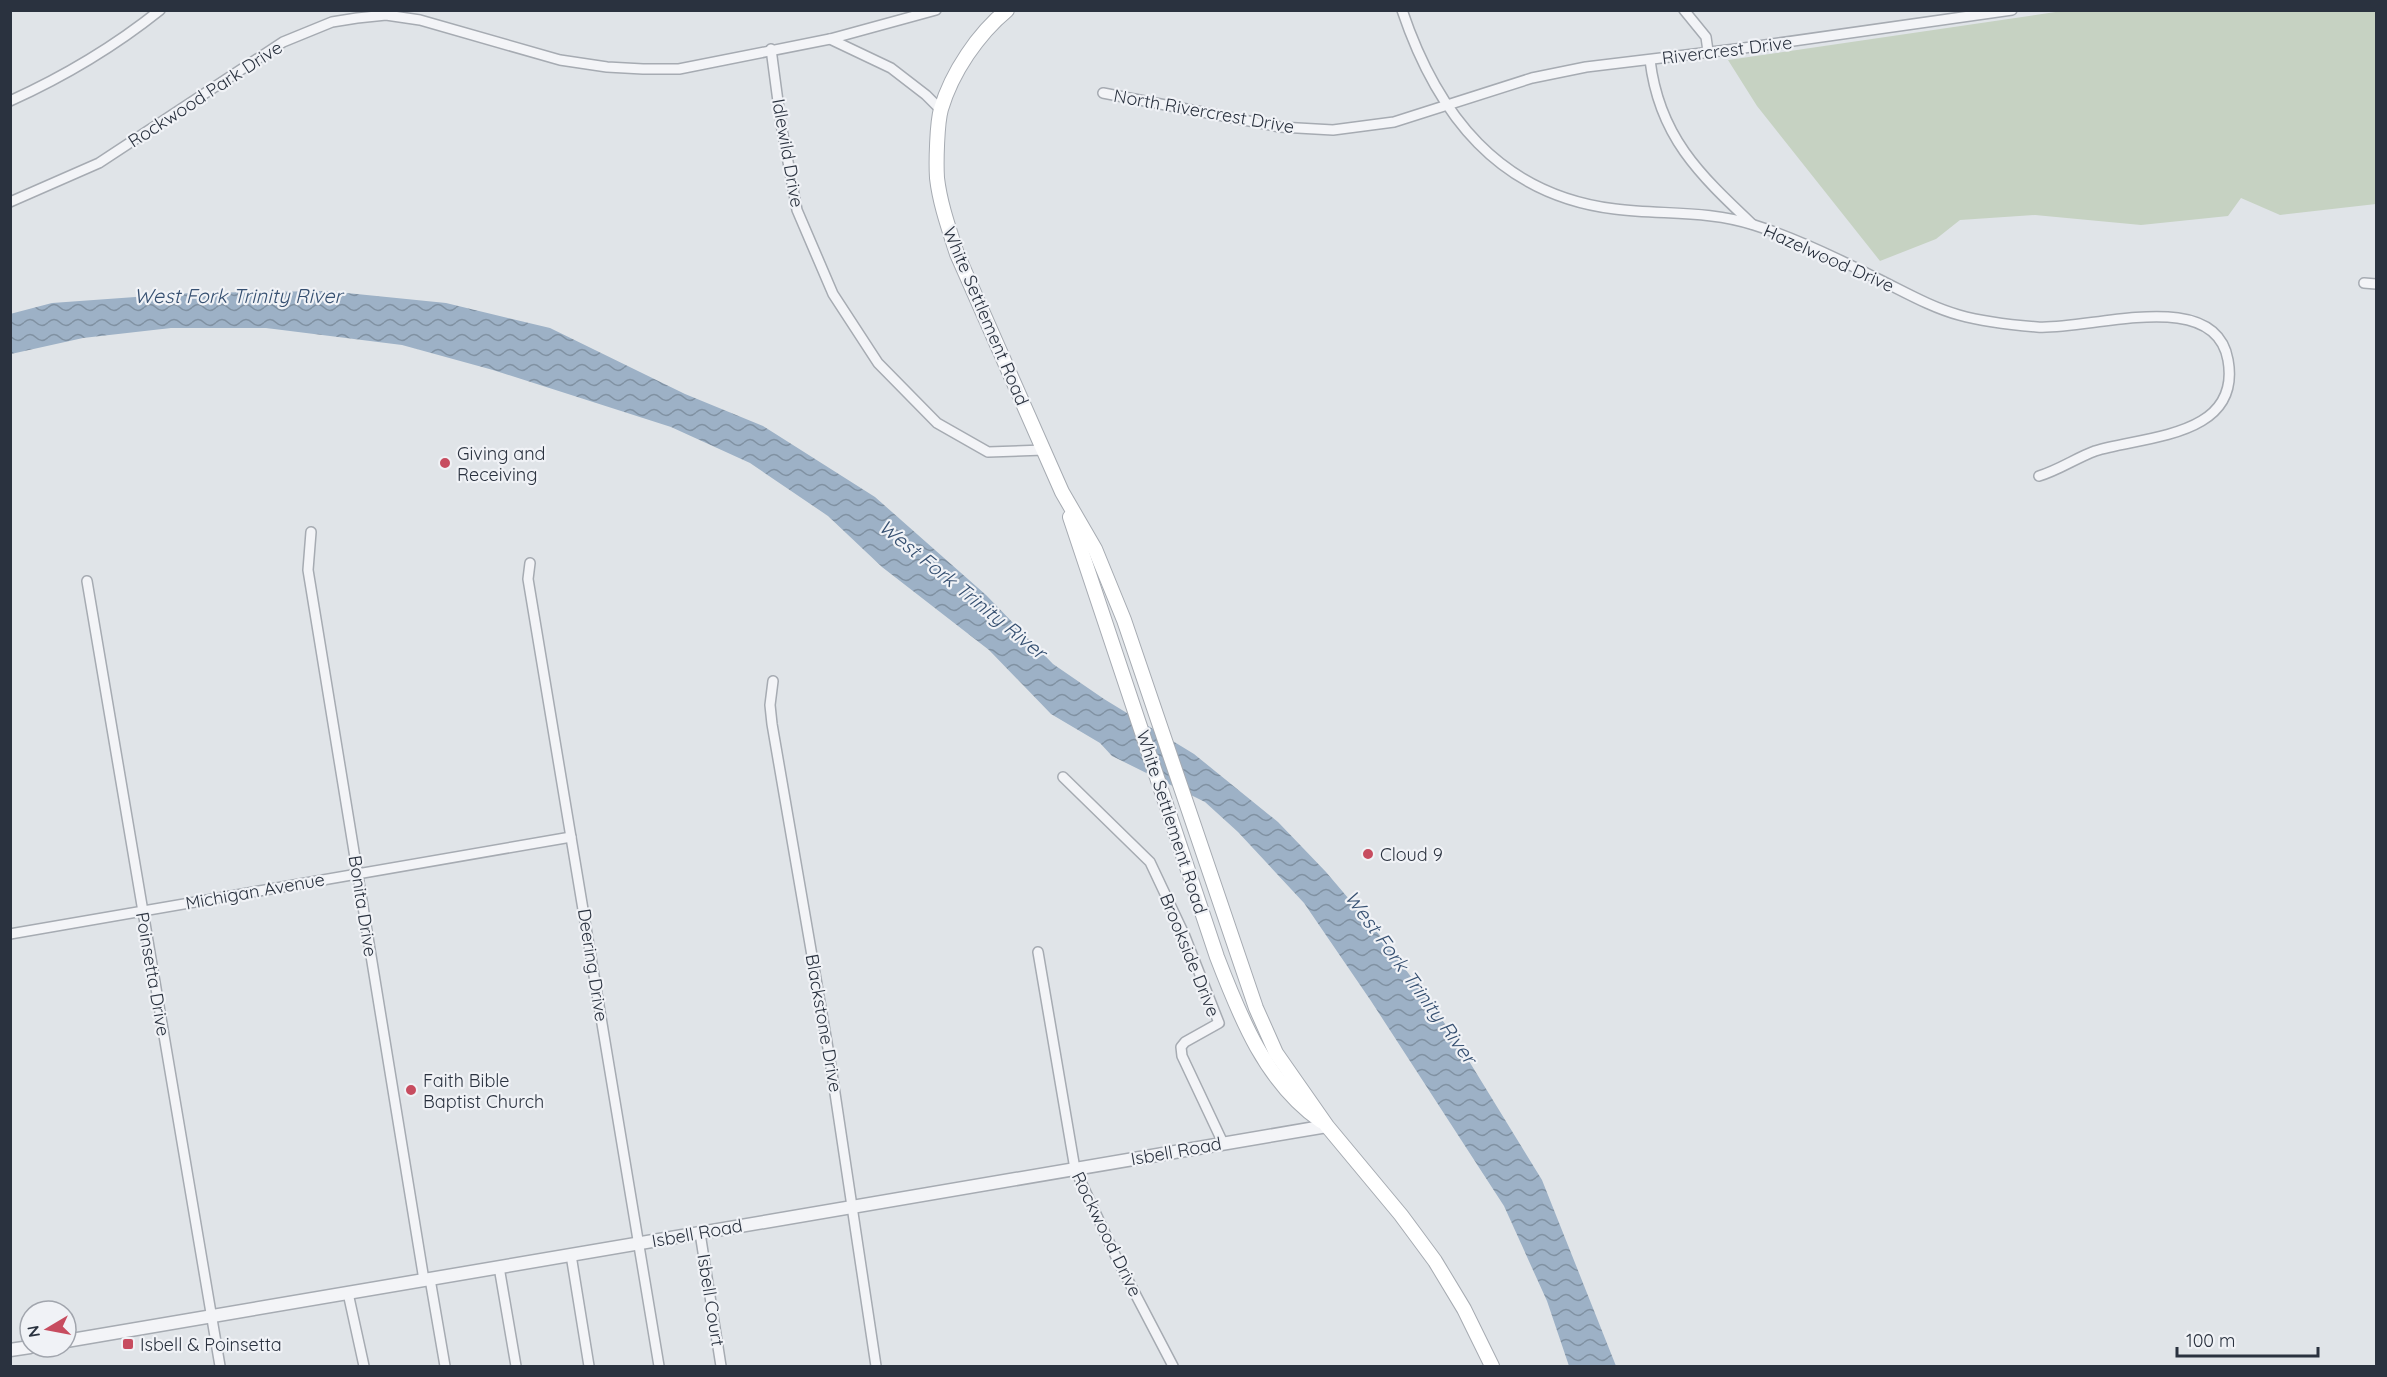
<svg xmlns="http://www.w3.org/2000/svg" width="2387" height="1377" viewBox="0 0 2387 1377" font-family="Quicksand,sans-serif">
<style>
.grass{fill:#c6d2c2}
.water{fill:url(#water-waves)}
.lines{fill:none;stroke-linecap:round;stroke-linejoin:round}
.minor-casing{stroke:#a6abb2;stroke-width:12}
.tertiary-casing{stroke:#a6abb2;stroke-width:15}
.secondary-casing{stroke:#a6abb2;stroke-width:16}
.minor{stroke:#f3f4f7;stroke-width:9}
.tertiary{stroke:#f3f4f7;stroke-width:12}
.secondary{stroke:#fff;stroke-width:14}
.poi-dot{fill:#c74c5f;stroke:#f0f2f6;stroke-width:2}
.labels{text-anchor:middle;dominant-baseline:central;stroke-width:4.5;stroke-linejoin:round;paint-order:stroke}
.street-label{font-size:18px;fill:#2a323f;stroke:#f0f2f6}
.poi-label{font-size:18px;fill:#2a323f;stroke:#f0f2f6;text-anchor:start}
.water-label{font-size:20px;font-style:italic;fill:#365071;stroke:#f0f2f6}
</style>
<defs>
<pattern id="water-waves" width="16" height="10" patternUnits="userSpaceOnUse" patternTransform="scale(1.5)"><rect width="16" height="10" fill="#9db1c6"/><path d="M0 5q4-4 8 0t8 0" fill="none" stroke="#8091a2"/></pattern>
</defs>
<rect width="100%" height="100%" fill="#e0e4e8"/>
<!-- grass -->
<polygon class="grass" points="2069,10 2376,11 2376,204 2280,215 2241,198 2228,216 2141,225 2035,215 1960,220 1936,239 1880,261 1757,106 1728,60"/>
<!-- water -->
<polygon class="water" points="327,291 446,303 550,328 685,394 763,426 875,497 986,595 1053,664 1104,699 1194,754 1278,822 1326,872 1388,945 1453,1035 1542,1180 1616,1366 1569,1366 1547,1301 1504,1206 1371,1001 1304,903 1238,832 1205,802 1112,756 1100,743 1051,714 989,650 882,567 828,516 750,463 671,427 493,370 402,345 266,328 171,328 83,338 11,354 10,314 52,303 191,293"/>
<g class="lines">
<!-- minor casing -->
<g class="minor-casing">
<g id="minor">
<path d="M1402 10C1437 114 1499 195 1615 209 1661 215 1709 210 1754 225 1796 238 1837 258 1876 278 1903 291 1930 307 1959 315 1984 322 2011 325 2037 327 2088 331 2215 285 2228 360 2242 438 2142 436 2095 451 2076 458 2059 470 2039 476"/>
<polyline points="1684,10 1706,37 1708,51"/>
<polyline points="830,39 936,10"/>
<polyline points="771,49 781,124 797,210 833,294 878,363 937,423 988,452 1044,450"/>
<path d="M1650 60C1659 136 1699 174 1752 224"/>
<polyline points="1103,93 1280,127 1333,130 1394,122 1532,78 1586,67 1744,48 2012,10"/>
<path d="M10 101C63 77 115 46 160 10"/>
<polyline points="10,202 99,163 283,42 332,22 357,18 386,15 420,20 560,60 607,67 643,69 679,69 830,39 891,68 926,95 941,110"/>
<polyline points="2364,283 2376,284"/>
<polyline points="311,532 308,570 424,1280"/>
<polyline points="530,563 528,579 659,1366"/>
<polyline points="87,581 220,1366"/>
<polyline points="773,681 770,705 772,724 830,1060 876,1366"/>
<polyline points="1063,777 1150,862 1184,934 1219,1023 1185,1042 1181,1047 1182,1056 1223,1143"/>
<polyline points="10,934 571,837"/>
<polyline points="1038,952 1075,1169 1117,1259 1173,1366"/>
<polyline points="700,1233 721,1366"/>
<polyline points="571,1255 589,1366"/>
<polyline points="499,1267 516,1366"/>
<polyline points="430,1279 445,1366"/>
<polyline points="348,1293 364,1366"/>
</g>
</g>
<!-- tertiary casing -->
<g class="tertiary-casing">
<g id="tertiary">
<polyline points="66,1341 1327,1126"/>
<polyline points="10,1350 30,1347"/>
</g>
</g>
<!-- secondary casing -->
<g class="secondary-casing">
<g id="secondary">
<path d="M1007 10C978 34 952 72 941 109 937 123 936 162 937 178 940 204 949 229 957 254L1062 492 1095 549 1124 620 1256 1008 1276 1053 1327 1126 1401 1215 1435 1261 1464 1309 1492 1366"/>
<path d="M1070 517 1217 957C1240 1017 1266 1083 1321 1121"/>
</g>
</g>
<!-- minor -->
<use href="#minor" class="minor"/>
<!-- tertiary -->
<use href="#tertiary" class="tertiary"/>
<!-- secondary -->
<use href="#secondary" class="secondary"/>
</g>
<!-- markers -->
<g class="poi-dot">
<circle cx="445" cy="463" r="6"/>
<circle cx="1368" cy="854" r="6"/>
<circle cx="411" cy="1090" r="6"/>
<rect x="122" y="1338" width="12" height="12" rx="3"/>
</g>
<g class="labels">
<!-- street labels -->
<g class="street-label">
<text transform="translate(1727 50) rotate(-7)">Rivercrest Drive</text>
<text transform="translate(205 94) rotate(-33)">Rockwood Park Drive</text>
<text transform="translate(1204 111) rotate(10)">North Rivercrest Drive</text>
<text transform="translate(788 153) rotate(80)">Idlewild Drive</text>
<text transform="translate(1829 258) rotate(24)">Hazelwood Drive</text>
<text transform="translate(986 316) rotate(67)">White Settlement Road</text>
<text transform="translate(1172 822) rotate(72)">White Settlement Road</text>
<text transform="translate(255 891) rotate(-10)">Michigan Avenue</text>
<text transform="translate(363 906) rotate(81)">Bonita Drive</text>
<text transform="translate(1190 955) rotate(68)">Brookside Drive</text>
<text transform="translate(593 965) rotate(81)">Deering Drive</text>
<text transform="translate(153 974) rotate(80)">Poinsetta Drive</text>
<text transform="translate(824 1023) rotate(80)">Blackstone Drive</text>
<text transform="translate(1176 1151) rotate(-10)">Isbell Road</text>
<text transform="translate(697 1233) rotate(-10)">Isbell Road</text>
<text transform="translate(1107 1234) rotate(64)">Rockwood Drive</text>
<text transform="translate(711 1300) rotate(81)">Isbell Court</text>
</g>
<!-- poi labels -->
<g class="poi-label">
<text x="457" y="453">Giving and<tspan x="457" dy="21">Receiving</tspan></text>
<text x="1380" y="854">Cloud 9</text>
<text x="423" y="1080">Faith Bible<tspan x="423" dy="21">Baptist Church</tspan></text>
<text x="140" y="1344">Isbell &amp; Poinsetta</text>
</g>
<!-- water labels -->
<g class="water-label">
<text x="238" y="295">West Fork Trinity River</text>
<text transform="translate(963 589) rotate(39)">West Fork Trinity River</text>
<text transform="translate(1411 977) rotate(54)">West Fork Trinity River</text>
</g>
</g>
<!-- border -->
<rect width="2387" height="1377" fill="none" stroke="#2a323f" stroke-width="24"/>
<!-- north arrow -->
<g transform="translate(48 1329) rotate(260)"><circle r="28" fill="#f0f2f6" stroke="#a1a5ad" stroke-width="1.5"/>
<path d="M0-4.5L10 22L0 15L-10 22Z" fill="#c74c5f"/>
<text y="-9" font-size="16" font-weight="bold" text-anchor="middle" fill="#2a323f">N</text>
</g>
<!-- scale -->
<path d="M2177 1347v9h141v-9" fill="none" stroke="#2a323f" stroke-width="3"/>
<text x="2186" y="1347" font-size="18" fill="#2a323f" stroke="#f0f2f6" stroke-width="4.5" paint-order="stroke">100 m</text>
</svg>
